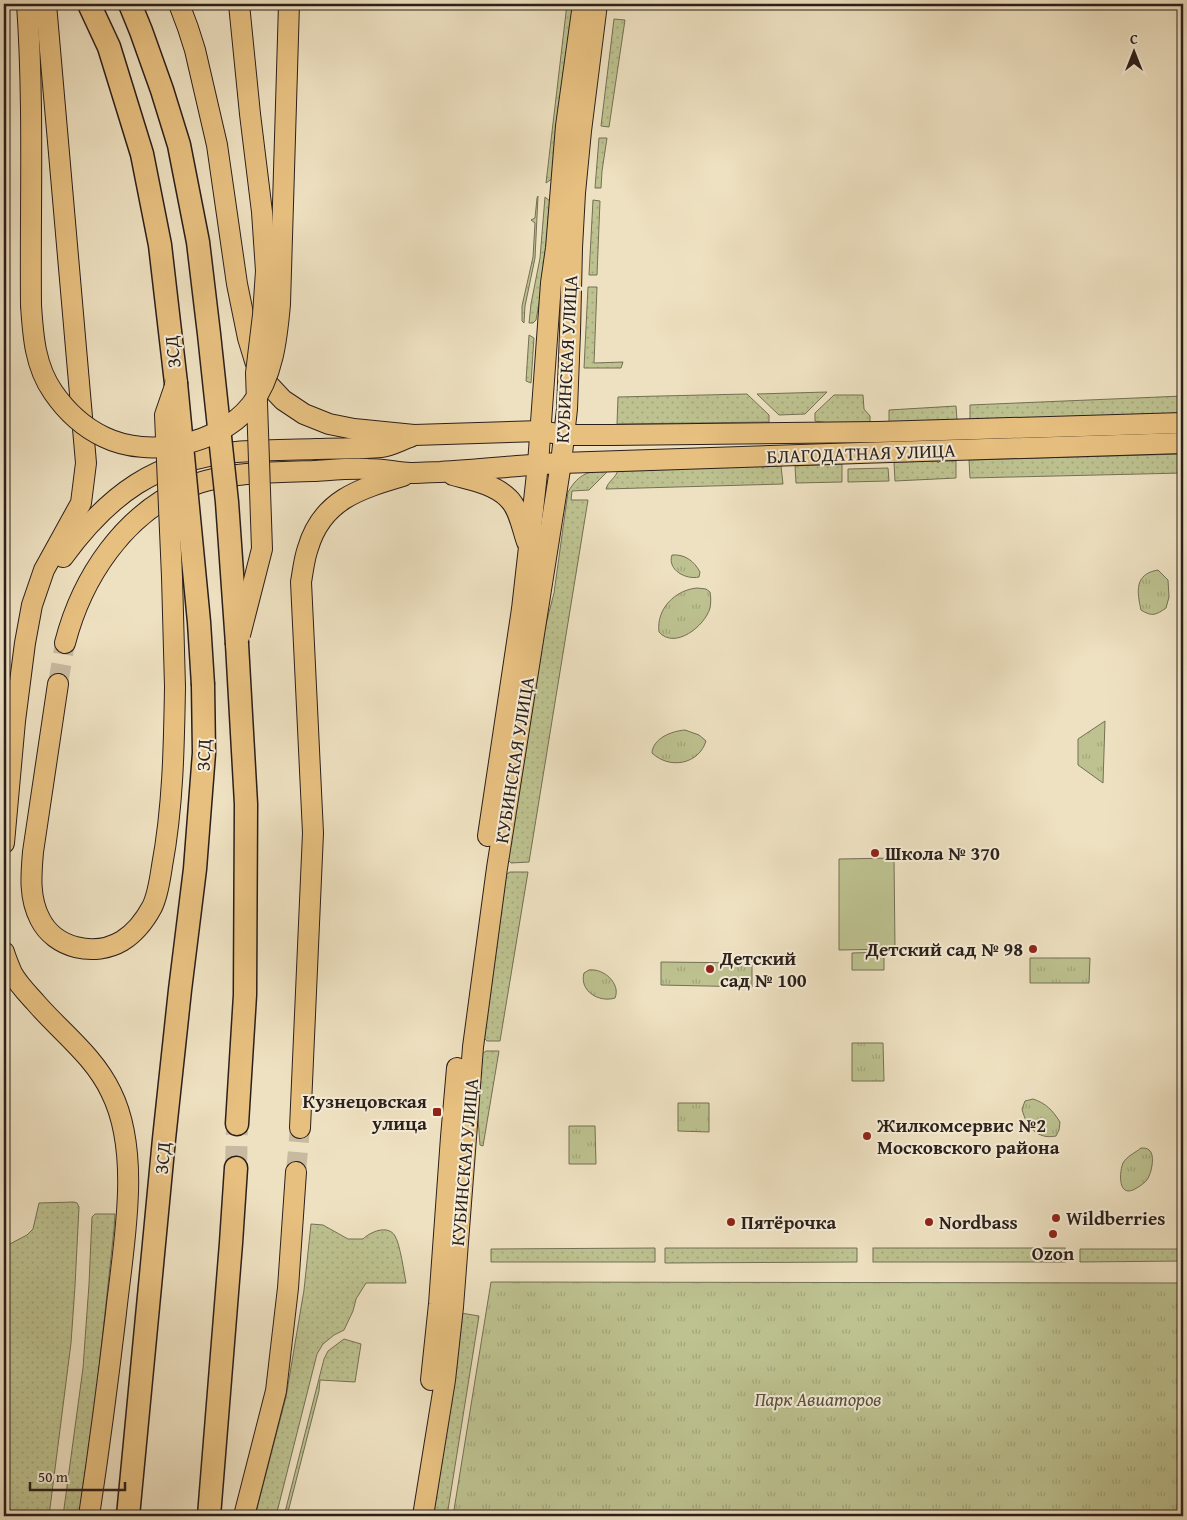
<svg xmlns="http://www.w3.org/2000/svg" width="1187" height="1520" viewBox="0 0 1187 1520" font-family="'Gentium Book Plus',serif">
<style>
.grass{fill:url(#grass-dots);stroke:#747055}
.park{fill:url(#park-tufts);stroke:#747055}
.pitch{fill:#bdc290;stroke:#747055}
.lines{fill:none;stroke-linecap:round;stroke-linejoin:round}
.major-tunnel{stroke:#c7baa0;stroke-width:20;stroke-dasharray:20 10;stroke-linecap:butt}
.highway-tunnel{stroke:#c7baa0;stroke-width:22;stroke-dasharray:22 11;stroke-linecap:butt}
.major-casing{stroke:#2b1f1a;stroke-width:22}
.highway-casing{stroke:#2b1f1a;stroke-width:25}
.major{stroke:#e7c080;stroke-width:20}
.highway{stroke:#e7c080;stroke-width:22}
.major-bridge-casing{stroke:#2b1f1a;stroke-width:22;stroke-linecap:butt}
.highway-bridge-casing{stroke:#2b1f1a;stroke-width:25;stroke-linecap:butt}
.major-bridge{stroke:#e7c080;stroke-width:20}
.highway-bridge{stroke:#e7c080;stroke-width:22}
.poi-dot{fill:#8f2418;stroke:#f4ecd7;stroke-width:2}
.labels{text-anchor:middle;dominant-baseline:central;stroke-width:4;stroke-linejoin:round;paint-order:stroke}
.street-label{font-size:19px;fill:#2b1f1a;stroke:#f4ecd7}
.poi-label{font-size:19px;font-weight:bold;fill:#2b1f1a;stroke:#f4ecd7;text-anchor:start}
.park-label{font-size:19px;font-style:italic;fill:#57503d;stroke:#f4ecd7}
</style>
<defs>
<pattern id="grass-dots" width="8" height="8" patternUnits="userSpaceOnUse" patternTransform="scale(1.25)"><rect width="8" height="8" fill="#bdc290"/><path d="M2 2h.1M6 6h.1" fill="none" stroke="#a3a67c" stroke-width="1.8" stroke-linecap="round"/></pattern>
<pattern id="park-tufts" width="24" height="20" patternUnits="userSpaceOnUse" patternTransform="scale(1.25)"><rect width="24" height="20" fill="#bdc290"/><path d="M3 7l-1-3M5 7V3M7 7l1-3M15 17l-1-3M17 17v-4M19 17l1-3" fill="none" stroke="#a3a67c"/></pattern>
</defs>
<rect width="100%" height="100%" fill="#eee1c1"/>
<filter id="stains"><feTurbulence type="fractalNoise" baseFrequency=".004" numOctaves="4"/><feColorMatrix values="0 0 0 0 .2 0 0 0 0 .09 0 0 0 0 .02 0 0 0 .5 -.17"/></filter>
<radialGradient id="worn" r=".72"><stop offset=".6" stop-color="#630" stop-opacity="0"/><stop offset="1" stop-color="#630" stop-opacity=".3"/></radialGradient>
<!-- grass -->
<g class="grass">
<polygon points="567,4 574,4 553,178 546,183"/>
<polygon points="614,19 625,20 609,127 601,126"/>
<polygon points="599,138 607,138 602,171 601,188 595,188"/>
<polygon points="538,196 535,258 525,306 524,323 522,321 522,306 533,257 535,223 531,220 535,218 537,198"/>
<polygon points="545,197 551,202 547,259 536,320 533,323 529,323 531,304 540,258"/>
<polygon points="593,200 600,201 597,275 589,275"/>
<polygon points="588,287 597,287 594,363 623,362 621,368 584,368"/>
<polygon points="529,335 534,338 531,383 526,381"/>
<polygon points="827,392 805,414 779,415 757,394"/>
<polygon points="747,394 769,415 769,422 617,424 618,397"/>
<polygon points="834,395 863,395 864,409 870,416 870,423 836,424 815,421 815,413"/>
<polygon points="1183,396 1183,413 970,420 970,405"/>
<polygon points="956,406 957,420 889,422 889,410"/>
<polygon points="1183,454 1183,473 970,478 969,460"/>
<polygon points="937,461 938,463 940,461 956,461 956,478 895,481 894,462"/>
<polygon points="842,464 842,482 796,483 795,466"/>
<path d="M762 466V468H764L765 466H781L783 484 606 489C608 481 616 478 618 470Z"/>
<polygon points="888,468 889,481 848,482 848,469"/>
<path d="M609 470 589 490 572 491 571 500H588L529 862 511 863 507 859 539 651 554 593 568 492C579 473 589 471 609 470Z"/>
<polygon points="510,872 528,872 500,1041 487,1041 483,1037 505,875"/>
<polygon points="486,1051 499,1051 483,1146 480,1145 477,1105 482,1054"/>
<polygon points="74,1202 77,1203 79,1207 75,1286 71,1343 49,1516 4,1516 4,1247 27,1235 33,1229 39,1203"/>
<polygon points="95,1214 115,1214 114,1229 91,1443 79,1516 63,1516 83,1368 89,1284 92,1217"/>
<path d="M311 1224 323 1225 348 1239H363C370 1232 388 1224 395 1236 400 1244 404 1272 406 1283H366L356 1299 353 1311 344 1330 334 1335 323 1344 317 1354 276 1516H255L286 1397 304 1290Z"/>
<polygon points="655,1248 655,1262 491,1262 491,1249"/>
<polygon points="665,1248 857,1248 857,1262 665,1263"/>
<rect x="873" y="1248" width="192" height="14"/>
<polygon points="1080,1249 1183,1249 1183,1261 1080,1262"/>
<polygon points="461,1313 479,1316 447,1516 433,1516"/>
<polygon points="344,1339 361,1344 355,1382 320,1380 319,1391 287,1516 284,1516 324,1359 328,1351"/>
</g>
<!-- park -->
<g class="park">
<path d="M672 555C685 554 694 561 700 572L699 577C686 580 667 570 672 555Z"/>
<path d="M1158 570 1168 580 1169 597 1166 608C1156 615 1152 617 1141 610 1137 592 1134 574 1158 570Z"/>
<path d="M697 588 706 589 710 592C711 597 711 603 710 608 705 626 675 650 659 632 656 609 675 590 697 588Z"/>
<polygon points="1105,721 1103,783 1078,765 1078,739"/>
<path d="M685 730 699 735 706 741C699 764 670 770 652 753 653 738 672 731 685 730Z"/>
<polygon points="1030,958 1090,958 1089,983 1030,983"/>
<polygon points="661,962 752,963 752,987 661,985"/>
<path d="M589 970C604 968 621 984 615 998 599 1003 579 991 584 973Z"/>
<polygon points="852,1043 883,1043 884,1081 852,1081"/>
<path d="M1033 1099C1046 1103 1053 1111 1060 1122L1059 1130 1056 1136C1037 1140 1026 1126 1022 1109L1025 1101Z"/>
<polygon points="678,1103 709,1103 709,1132 678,1131"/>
<polygon points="569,1126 595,1126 596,1164 569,1164"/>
<path d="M1141 1148C1144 1148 1147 1148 1149 1150 1155 1154 1152 1170 1149 1176 1147 1182 1140 1186 1135 1189 1118 1198 1119 1173 1123 1163 1127 1156 1135 1153 1141 1148Z"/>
<polygon points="491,1282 1183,1283 1183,1516 453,1516"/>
</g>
<!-- pitch -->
<g class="pitch">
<polygon points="894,858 895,949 839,950 839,859"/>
<polygon points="884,952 884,970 852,970 852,953"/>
</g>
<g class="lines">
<!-- major-tunnel -->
<g class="major-tunnel">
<polyline points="58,684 65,643"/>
<polyline points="296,1172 300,1128"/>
</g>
<!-- highway-tunnel -->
<polyline class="highway-tunnel" points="236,1168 237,1124"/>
<!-- major casing -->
<g class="major-casing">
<g id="major">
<path d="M27 4C34 104 30 204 31 305"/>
<polyline points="179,4 188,28 195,50 217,145 237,284 248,338 255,361 268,384 283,400 304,414 329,424 354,429 414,435 541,431 564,435 611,435 878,432 1183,423"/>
<path d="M453 475C471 480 494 484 508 498 519 508 522 528 527 542"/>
<path d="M63 557C109 494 156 460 236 452 263 450 290 450 316 449 338 448 360 449 381 447 391 446 401 440 410 437"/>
<path d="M65 643C82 577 124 514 188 487 223 472 275 472 313 471 331 470 350 468 368 469 382 469 396 472 410 473 420 473 430 472 440 472 480 470 520 465 561 463 768 455 976 450 1183 443"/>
<path d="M58 684 33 852C31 875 29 898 40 919 55 949 95 957 122 941 135 933 145 920 152 907 158 895 160 879 162 866 173 807 174 747 175 687"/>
<polyline points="488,836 522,609 529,547 538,464 551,283 556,248 566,126 583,4"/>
<polyline points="4,843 15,721 25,643 32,605 44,570 81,503 86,463 46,4"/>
<path d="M4 952C6 959 9 966 12 973 18 984 27 993 36 1003 61 1032 94 1056 111 1092 142 1154 123 1246 116 1313 108 1381 99 1449 89 1516"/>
<path d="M300 1128 313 833 301 582C303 571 304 559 308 548 322 500 359 489 403 476"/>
<polyline points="431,1380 439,1304 451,1137 457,1068"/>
<polyline points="244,1516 276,1391 288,1288 296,1172"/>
<polyline points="423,1516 445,1380 453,1307 473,1047 497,868 561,463 567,409 570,332 572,248 575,193 581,131 597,4"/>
</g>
</g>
<!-- highway casing -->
<g class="highway-casing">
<g id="highway">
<polyline points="89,4 109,47 142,154 160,245 176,383"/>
<polyline points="237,1124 245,995 246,804 237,644"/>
<polyline points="128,1516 164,1139 180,990 195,869 204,753 203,685"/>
<polyline points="209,1516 231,1243 236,1168"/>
</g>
</g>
<!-- major -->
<use href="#major" class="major"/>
<!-- highway -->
<use href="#highway" class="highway"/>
<!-- major-bridge casing -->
<g class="major-bridge-casing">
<g id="major-bridge">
<polyline points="239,4 250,114 262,212 266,271 263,315 256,373 262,549 240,635"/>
<path d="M31 305C33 336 35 366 53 392 66 411 83 427 104 437 149 459 219 445 251 405 273 377 277 338 280 304L289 4"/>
<polyline points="175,687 172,577 165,415 176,383"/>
</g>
</g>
<!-- highway-bridge casing -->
<g class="highway-bridge-casing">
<g id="highway-bridge">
<polyline points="130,4 141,31 162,90 179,145 198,242 209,334 227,502 237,644"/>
<polyline points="176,383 199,622 203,685"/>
</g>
</g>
<!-- major-bridge -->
<use href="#major-bridge" class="major-bridge"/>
<!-- highway-bridge -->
<use href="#highway-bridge" class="highway-bridge"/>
</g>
<!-- markers -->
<g class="poi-dot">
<circle cx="875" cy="853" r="5"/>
<circle cx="1033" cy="949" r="5"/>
<circle cx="710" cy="969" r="5"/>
<rect x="432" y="1107" width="10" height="10" rx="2.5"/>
<circle cx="867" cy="1136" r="5"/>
<circle cx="1056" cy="1218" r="5"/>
<circle cx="731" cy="1222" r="5"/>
<circle cx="929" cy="1222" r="5"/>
<circle cx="1053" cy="1234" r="5"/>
</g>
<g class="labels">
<!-- street labels -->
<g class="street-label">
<text transform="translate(172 352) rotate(-96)">ЗСД</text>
<text transform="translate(566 359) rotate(-87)">КУБИНСКАЯ УЛИЦА</text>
<text transform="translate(861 453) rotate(-2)">БЛАГОДАТНАЯ УЛИЦА</text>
<text transform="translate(203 755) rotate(-88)">ЗСД</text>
<text transform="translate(514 760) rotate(-81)">КУБИНСКАЯ УЛИЦА</text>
<text transform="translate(162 1158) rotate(-85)">ЗСД</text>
<text transform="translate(464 1162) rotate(-85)">КУБИНСКАЯ УЛИЦА</text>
</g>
<!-- poi labels -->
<g class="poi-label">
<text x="885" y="853">Школа № 370</text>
<text x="1023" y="949" text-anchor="end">Детский сад № 98</text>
<text x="720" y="958">Детский<tspan x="720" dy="22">сад № 100</tspan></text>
<text x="427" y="1101" text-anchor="end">Кузнецовская<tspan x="427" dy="22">улица</tspan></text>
<text x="877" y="1125">Жилкомсервис №2<tspan x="877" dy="22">Московского района</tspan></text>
<text x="1066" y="1218">Wildberries</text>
<text x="741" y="1222">Пятёрочка</text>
<text x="939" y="1222">Nordbass</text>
<text x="1053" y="1253" text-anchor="middle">Ozon</text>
</g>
<!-- park labels -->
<g class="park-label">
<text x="818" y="1399">Парк Авиаторов</text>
</g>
</g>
<!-- margin -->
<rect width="1187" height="1520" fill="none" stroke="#eee1c1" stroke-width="20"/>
<rect x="5" y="5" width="1177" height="1510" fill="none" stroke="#2b1f1a" stroke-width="2.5"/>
<rect x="10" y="10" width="1167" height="1500" fill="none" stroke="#2b1f1a"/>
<!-- north arrow -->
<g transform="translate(1134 52)" stroke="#f4ecd7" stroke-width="4" paint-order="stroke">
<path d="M0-4L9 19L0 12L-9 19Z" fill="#2b1f1a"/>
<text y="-8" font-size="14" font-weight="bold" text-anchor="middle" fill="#2b1f1a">С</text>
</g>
<!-- scale -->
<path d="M30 1482v8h95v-8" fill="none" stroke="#2b1f1a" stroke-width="2.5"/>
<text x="38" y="1482" font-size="15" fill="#2b1f1a" stroke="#f4ecd7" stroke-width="4" paint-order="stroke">50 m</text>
<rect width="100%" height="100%" filter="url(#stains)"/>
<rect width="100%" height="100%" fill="url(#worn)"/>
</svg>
